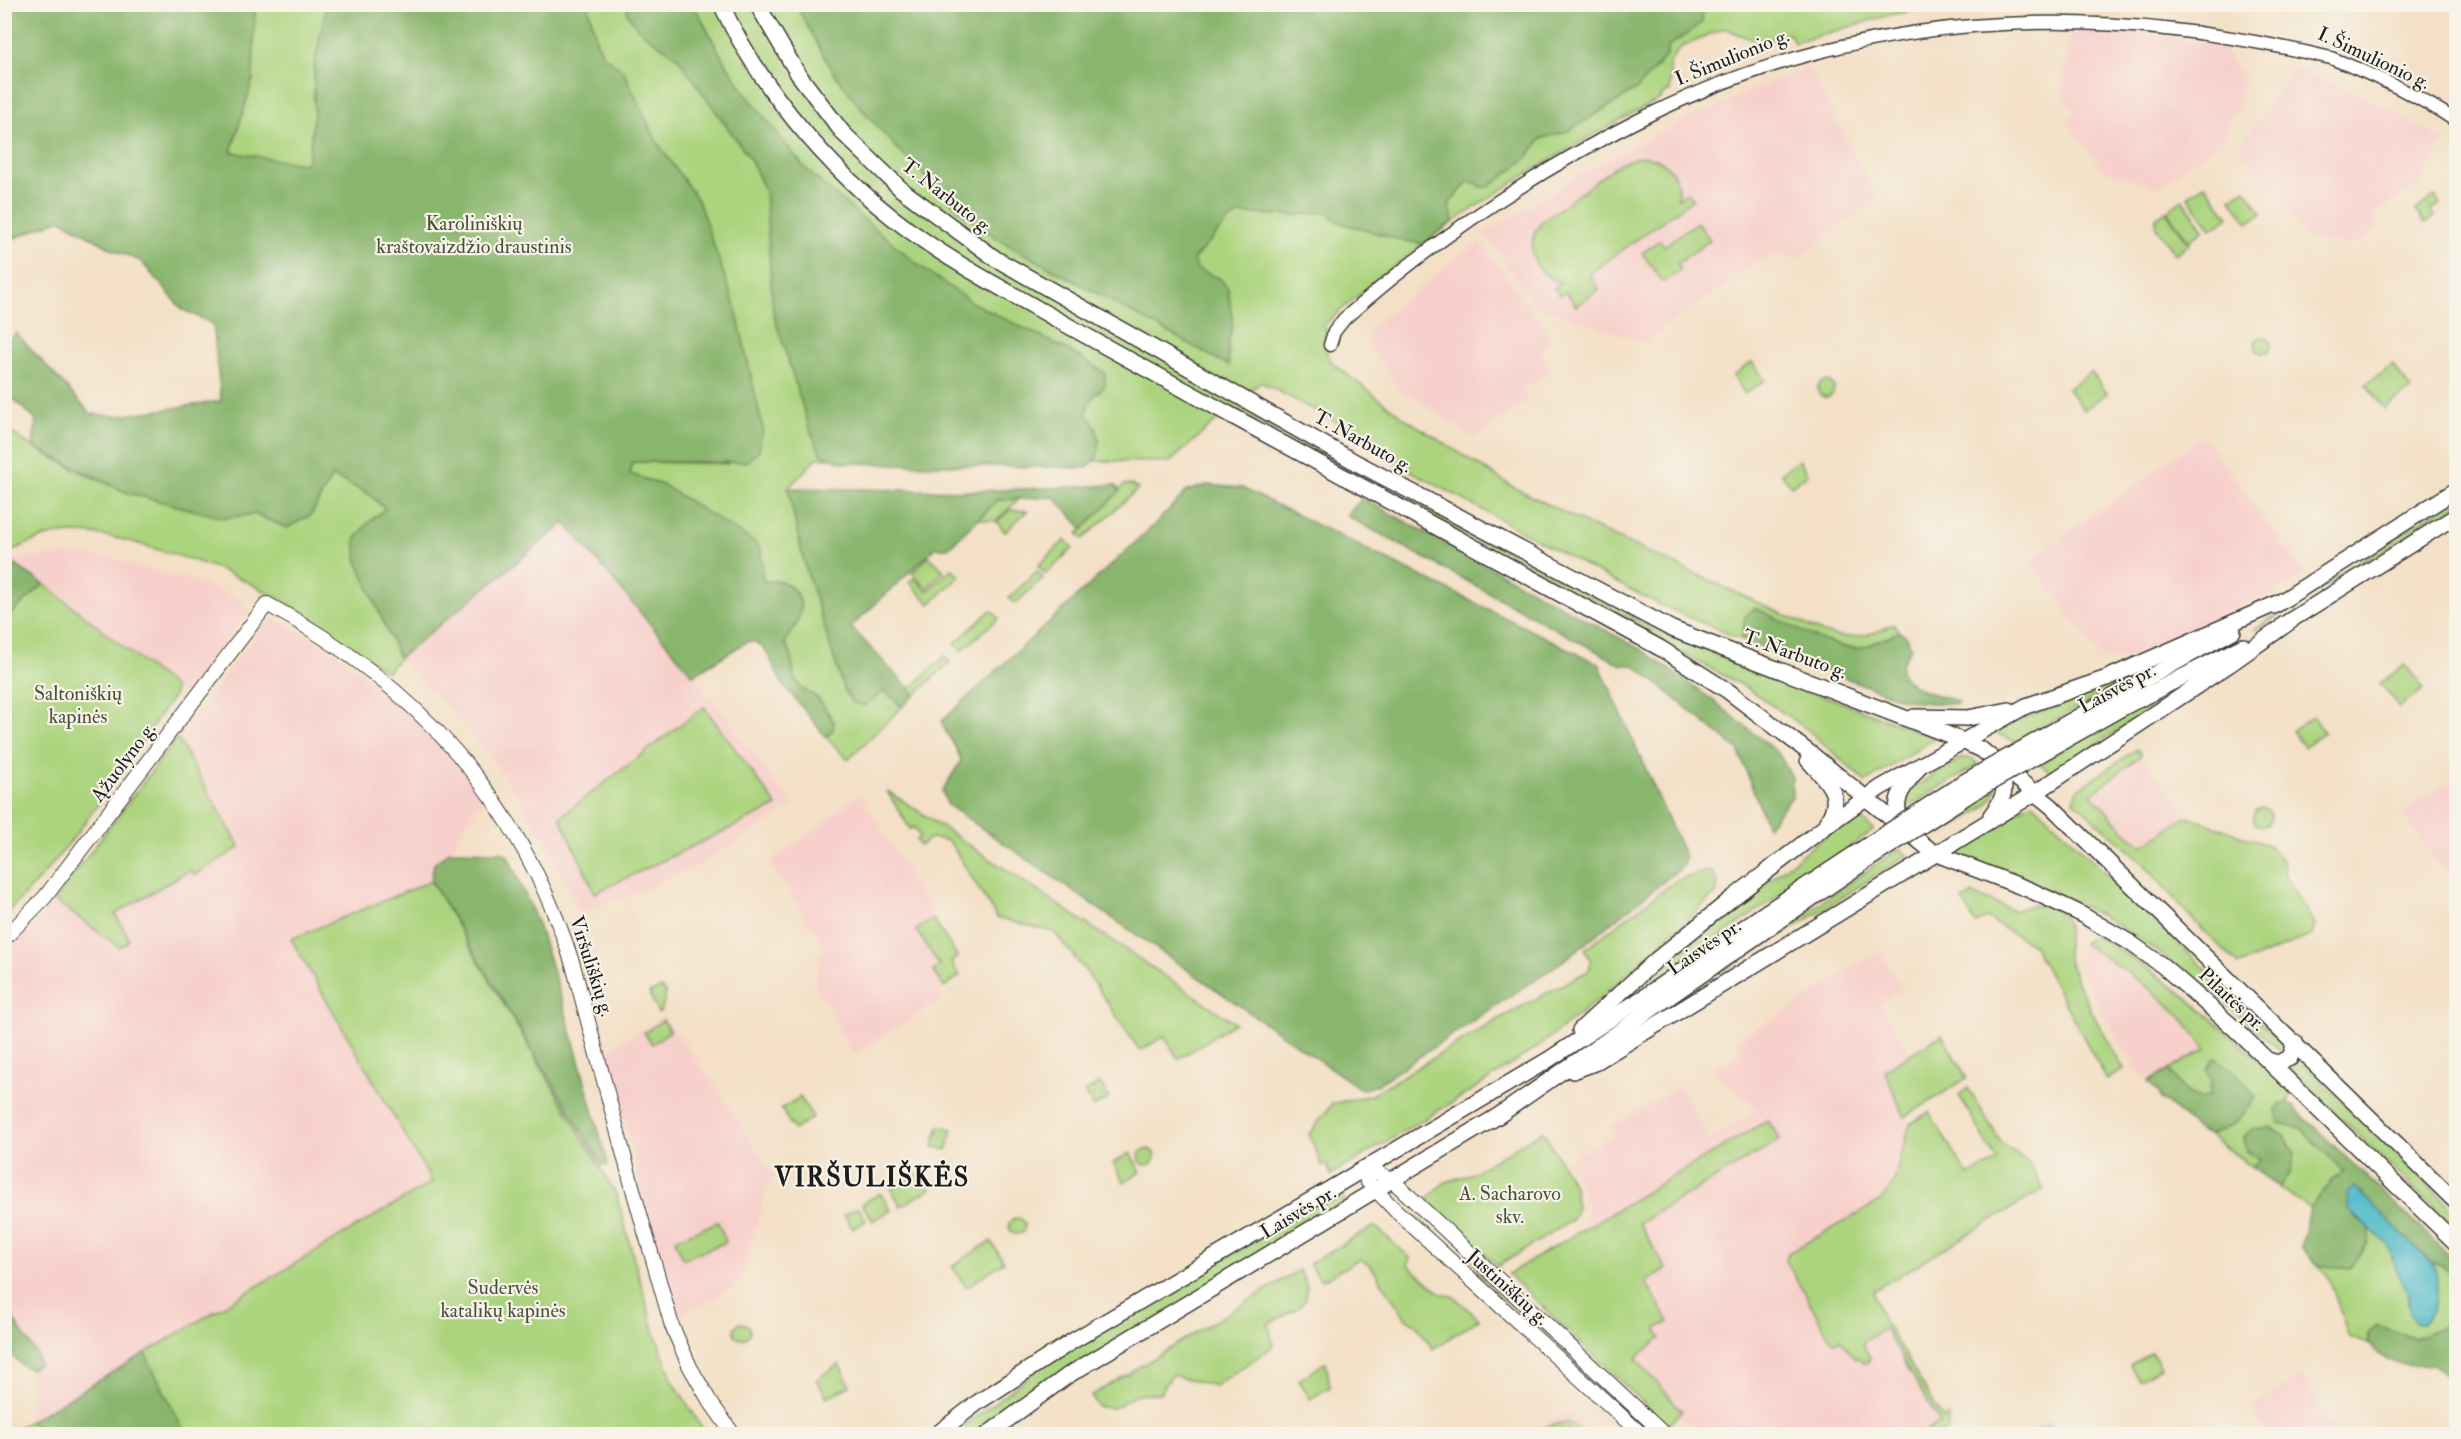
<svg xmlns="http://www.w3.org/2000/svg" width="2461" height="1439" viewBox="0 0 2461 1439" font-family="'IM FELL Double Pica',serif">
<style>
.built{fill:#f7d0cb}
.industrial{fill:#d2bec2}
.green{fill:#acd47e;stroke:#64784d;stroke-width:1.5}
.forest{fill:#89b66d;stroke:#526944;stroke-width:1.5}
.water{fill:#4db9c9;stroke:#346a72;stroke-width:1.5}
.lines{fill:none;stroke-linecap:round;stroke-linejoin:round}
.tertiary-casing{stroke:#3c3936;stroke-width:15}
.secondary-casing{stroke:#3c3936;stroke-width:16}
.primary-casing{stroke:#3c3936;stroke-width:18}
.tertiary{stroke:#fff;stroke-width:12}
.secondary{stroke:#fff;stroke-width:14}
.primary{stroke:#fff;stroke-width:15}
.primary-bridge-casing{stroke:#3c3936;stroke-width:18;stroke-linecap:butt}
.primary-bridge{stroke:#fff;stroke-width:15}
.labels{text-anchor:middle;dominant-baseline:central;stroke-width:4.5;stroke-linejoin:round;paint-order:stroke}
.street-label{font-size:20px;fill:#1c1c1c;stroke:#f7f3e8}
.park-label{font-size:20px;fill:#475339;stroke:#f7f3e8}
.district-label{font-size:26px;font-weight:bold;letter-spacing:1.5px;fill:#1c1c1c;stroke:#f7f3e8}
</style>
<rect width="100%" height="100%" fill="#f7f3e8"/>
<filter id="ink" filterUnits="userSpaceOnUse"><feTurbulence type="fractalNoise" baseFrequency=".0167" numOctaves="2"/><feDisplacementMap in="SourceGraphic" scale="12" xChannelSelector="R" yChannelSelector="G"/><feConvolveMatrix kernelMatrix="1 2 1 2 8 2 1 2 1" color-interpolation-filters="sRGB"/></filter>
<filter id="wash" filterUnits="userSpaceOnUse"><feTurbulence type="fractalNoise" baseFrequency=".008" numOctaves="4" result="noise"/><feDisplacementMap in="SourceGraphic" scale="24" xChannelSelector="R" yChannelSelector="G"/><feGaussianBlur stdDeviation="1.35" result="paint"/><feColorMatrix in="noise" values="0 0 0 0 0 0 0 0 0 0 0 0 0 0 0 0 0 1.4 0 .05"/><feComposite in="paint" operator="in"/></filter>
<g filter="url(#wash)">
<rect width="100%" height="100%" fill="#f3e0c6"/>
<!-- built -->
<g class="built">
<polygon points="2072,30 2144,34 2220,45 2247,81 2223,141 2159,187 2103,170 2067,120 2076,112 2060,91"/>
<polygon points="1809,67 1877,198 1800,258 1770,254 1643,342 1535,305 1485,234 1595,166 1691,117"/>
<polygon points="2295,67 2383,105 2443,140 2418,186 2375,213 2378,227 2355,245 2308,239 2239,148"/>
<polygon points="1480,242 1553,340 1539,350 1553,369 1522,391 1528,400 1474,439 1401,390 1368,344 1367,331 1441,270"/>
<polygon points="2204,436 2305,575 2272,594 2243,604 2169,641 2119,661 2107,660 2097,652 2029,560"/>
<polygon points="565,523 687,668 734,726 792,805 736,842 696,866 646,889 581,913 546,841 506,778 468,730 399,658"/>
<polygon points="70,554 102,556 197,582 238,598 246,604 247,613 186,697 44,584 6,559"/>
<polygon points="272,619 282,622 327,648 377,684 429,731 483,797 450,851 434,864 431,881 291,940 432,1182 30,1421 31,1369 35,1368 37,1355 5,1307 4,951 36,923 54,900 119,947 126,944 129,938 115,914 190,869 195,875 240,847 177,738 261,628"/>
<polygon points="2141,755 2187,816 2143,846 2129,835 2091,794"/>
<polygon points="2456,776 2456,888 2402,814 2412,807 2411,805"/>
<polygon points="860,794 934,916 915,928 940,966 933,971 944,987 939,991 943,998 854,1054 814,984 823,946 770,862 822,824"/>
<polygon points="2083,943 2114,963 2158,997 2180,1017 2206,1049 2148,1082 2131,1062 2085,979 2078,954"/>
<polygon points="1880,950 1902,989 1880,1003 1910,1054 1884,1070 1895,1091 1901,1114 1910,1124 1893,1184 1879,1202 1856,1215 1840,1338 1846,1348 1861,1361 1870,1357 1862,1343 1885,1328 1940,1423 1920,1434 1695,1434 1678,1416 1681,1411 1637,1361 1637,1357 1661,1338 1656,1330 1645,1281 1666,1269 1639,1223 1780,1139 1768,1120 1589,1227 1585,1221 1589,1206 1567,1161 1616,1133 1612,1126 1680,1086 1710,1139 1757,1110 1712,1069 1741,1052 1735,1041 1814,995 1813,992"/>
<polygon points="662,1016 686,1045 739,1121 773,1176 767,1185 742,1282 679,1317 647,1210 606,1052"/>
<polygon points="2301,1376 2337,1434 2268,1434 2252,1408"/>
<polygon points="1569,1411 1593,1434 1528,1434"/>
</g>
<!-- industrial -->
<polygon class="industrial" points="2050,1420 2059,1434 2027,1434"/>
<!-- green -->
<g class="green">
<path d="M5 5H1952L1889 15 1794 43 1790 34C1758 44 1755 42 1725 28L1682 47 1677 52 1670 62V91L1661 96 1662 98C1536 163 1426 233 1323 326L1327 331C1324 344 1325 351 1332 363L1406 419 1513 487 1589 525 1824 633C1849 641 1871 636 1894 624L1900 632 1861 648 1846 647 1828 642 1742 637 1745 641 1663 606 1619 584 1385 457 1367 438 1261 382 1237 402 1466 530 1640 622 1713 654 1936 738 1866 782 1808 730 1745 687 1231 408 1170 462 817 458 788 488 804 562 844 690 852 702 885 690 902 707 848 760 826 737 833 730 834 722 818 698 801 688 794 677 791 654 785 643 798 621 780 581H763L761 576 762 558 663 485 630 474 632 462 729 464 183 310 141 261 112 249 60 219 5 242Z"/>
<path d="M1641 156C1665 158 1680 173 1678 198L1687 192 1693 199 1589 274 1599 289 1576 306 1566 292 1560 295 1554 288 1561 282C1532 275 1522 243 1543 221L1620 163Z"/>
<polygon points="2205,184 2229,217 2211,229 2188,197"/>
<polygon points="2245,189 2262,213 2248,223 2231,199"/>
<polygon points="2435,196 2440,204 2431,211 2435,216 2425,223 2416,210"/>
<polygon points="2183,200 2204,229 2189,241 2167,211"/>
<polygon points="2166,211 2189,244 2175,254 2156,227 2156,218"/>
<polygon points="1697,222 1710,240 1677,264 1681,270 1663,282 1642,253 1660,240 1664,246"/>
<circle cx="2263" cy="345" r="8"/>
<polygon points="1752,362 1765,380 1745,394 1733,376"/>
<polygon points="2393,365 2411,389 2384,409 2366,384"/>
<polygon points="2091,372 2107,393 2084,410 2068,389"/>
<circle cx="1826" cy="389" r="8"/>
<path d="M4 428 33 447 76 470 128 493 224 518 254 514 287 528 311 515 332 476 369 494 385 509 367 524 358 563 399 658 387 672C335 634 283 596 223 571 201 562 176 555 153 548 121 538 83 528 49 536 34 540 21 546 7 554L5 560Z"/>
<polygon points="1799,460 1808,474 1791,486 1781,473"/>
<polygon points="1124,485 1132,485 1138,489 1083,539 1078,534"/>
<polygon points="2456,498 2456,507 2254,630"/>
<polygon points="1019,499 996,521 979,519 998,500"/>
<polygon points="1010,510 1027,511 1005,532 997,522"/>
<polygon points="1065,540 1073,548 1046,574 1038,566"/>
<polygon points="929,556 944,571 927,588 912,573"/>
<polygon points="952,569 960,576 930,604 909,582 914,578 927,591"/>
<polygon points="1037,571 1043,578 1015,604 1009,598"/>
<path d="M44 584 174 687V695C121 769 72 852 5 914V619Z"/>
<polygon points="991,610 999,618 961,651 955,643"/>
<polygon points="945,656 950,662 915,695 909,689"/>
<polygon points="2405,665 2424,689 2399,707 2380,683"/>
<polygon points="2152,667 2016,742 1993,732 1994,730"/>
<polygon points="2213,667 2052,774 2039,763"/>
<polygon points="704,707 777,806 595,893 560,817"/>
<polygon points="2313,716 2324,732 2304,747 2292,731"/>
<polygon points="177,738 240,847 195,875 190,870 115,914 129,938 126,944 119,947 54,900"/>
<polygon points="2137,749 2141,755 2091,794 2129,835 2143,846 2187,816 2270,846 2284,863 2285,875 2315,925 2312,935 2239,965 2192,919 2145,865 2074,801 2076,791"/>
<polygon points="1962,758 1971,758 1979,764 1904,809 1907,793 1912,788"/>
<path d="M1996 788C1993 808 1963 820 1948 830L1941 834 1925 832Z"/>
<polygon points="887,791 903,801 1235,1023 1178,1059 1164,1036 1140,1051 1088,974 1054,932 997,918 951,844 946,840 930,838 920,846 916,840 920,837 914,827 910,829"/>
<polygon points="2032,802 2285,1046 2287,1049 2284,1054 2220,998 2135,936 2109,920 2063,896 1951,855 1952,852"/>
<circle cx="2262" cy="817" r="9"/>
<polygon points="1854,813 1874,830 1622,1004 1700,935"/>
<polygon points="1899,849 1907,855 1824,909 1698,986"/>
<path d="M1710 870C1716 877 1720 884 1716 893L1606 993 1539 1046 1471 1091 1331 1175 1326 1163 1322 1166 1309 1134 1332 1104 1371 1095 1504 1016 1588 971 1591 962 1585 949 1677 880Z"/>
<polygon points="431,881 616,1194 655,1334 673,1381 706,1434 185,1434 145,1353 432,1182 291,939"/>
<path d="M1973 894 2015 911C2030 904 2048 900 2061 914 2072 924 2064 944 2068 958 2081 997 2104 1033 2124 1070L2107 1080 2033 945 1987 918 1975 923 1963 900Z"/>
<polygon points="933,919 958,957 951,962 960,976 944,987 933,971 940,966 916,930"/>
<path d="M2090 938H2101C2171 979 2234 1036 2292 1092L2288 1102 2280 1104 2345 1172 2334 1178 2310 1209 2279 1187 2291 1172 2244 1138 2247 1151 2258 1157 2260 1161 2251 1167 2209 1135C2235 1128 2241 1117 2256 1097L2236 1073 2215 1058 2207 1069 2211 1081V1096L2202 1099 2185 1092 2169 1070 2206 1049C2197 1038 2189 1026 2180 1016 2152 987 2117 965 2083 943Z"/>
<polygon points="661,988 666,994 661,1011 658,1013 649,993"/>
<polygon points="663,1020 670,1031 652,1044 644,1033"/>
<path d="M1942 1035 1967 1078 1905 1117C1902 1114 1889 1079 1884 1070Z"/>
<polygon points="2297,1058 2456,1212 2456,1229 2287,1066"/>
<polygon points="1100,1083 1109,1098 1094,1107 1084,1093"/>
<polygon points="1968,1088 2002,1144 2027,1161 2044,1189 1873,1291 1882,1317 1943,1419 1948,1416 1948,1429 1939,1434 1920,1434 1940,1423 1885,1328 1862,1343 1870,1357 1868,1363 1863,1363 1858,1357 1855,1359 1840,1339 1835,1342 1831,1340 1786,1261 1788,1253 1879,1202 1893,1184 1910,1124 1929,1112 1968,1176 1997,1161 1959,1095"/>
<polygon points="800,1097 813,1117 794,1130 781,1109"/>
<polygon points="1768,1120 1780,1140 1639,1223 1666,1269 1646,1282 1669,1322 1656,1329 1661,1338 1637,1357 1637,1360 1682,1411 1667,1425 1508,1274"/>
<polygon points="939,1126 952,1129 947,1150 933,1147"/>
<polygon points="1543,1131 1574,1186 1577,1208 1571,1221 1498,1266 1431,1206 1428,1198 1444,1183 1473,1173"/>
<circle cx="1147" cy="1157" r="8"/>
<polygon points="1130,1153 1141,1172 1124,1182 1113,1163"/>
<polygon points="922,1172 931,1189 901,1206 891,1189"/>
<polygon points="1337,1191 1346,1201 989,1426 979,1434 953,1434 1041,1367"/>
<polygon points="880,1193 891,1210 873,1221 862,1204"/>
<polygon points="858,1207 866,1221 853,1229 844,1215"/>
<polygon points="1409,1211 1526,1313 1655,1434 1652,1434"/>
<circle cx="1017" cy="1226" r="8"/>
<polygon points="718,1222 726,1242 683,1259 675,1239"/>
<polygon points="1372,1227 1377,1228 1410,1258 1408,1265 1442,1294 1453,1296 1479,1319 1433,1349 1416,1324 1406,1319 1371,1266 1359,1259 1325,1279 1321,1280 1309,1264"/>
<path d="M2370 1229 2388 1245 2400 1280 2408 1294V1304L2416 1323H2423C2431 1303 2444 1284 2432 1263L2442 1266 2456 1277V1322L2414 1338 2377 1325 2368 1334V1344L2349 1337 2329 1278 2318 1265 2350 1269 2367 1243Z"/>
<polygon points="991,1241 1004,1262 966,1287 952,1266"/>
<path d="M1299 1270C1321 1305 1294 1309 1268 1324L1274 1346 1215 1386 1172 1375 1160 1393 1136 1395 1114 1408 1098 1407 1091 1396Z"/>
<circle cx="742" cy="1331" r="8"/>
<polygon points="2152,1352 2161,1367 2139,1380 2130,1365"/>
<polygon points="1326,1362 1330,1387 1310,1399 1299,1380"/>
<polygon points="839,1364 850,1386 827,1397 816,1380"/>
<polygon points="30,1421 42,1434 7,1434"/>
<path d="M1561 1423H1570L1586 1434C1578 1435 1573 1431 1566 1430 1555 1429 1545 1435 1535 1434L1547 1427Z"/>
</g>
<!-- forest -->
<g class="forest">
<path d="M5 4 255 5 253 79 231 152 303 164 308 160 314 114V67L325 11 331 5H588L597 42 604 56 623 70 657 142 698 200 736 309 763 429 759 450 746 462H632L630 474 663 485 756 543 761 550 763 581C769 582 777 580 782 582 788 584 794 590 797 595 808 612 793 628 785 644L791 654 794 678 801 688 818 698 834 722 833 730 826 737 782 683 765 649 755 642 748 641 693 675 565 523 399 658 358 563 355 540 367 524 385 509 369 494 332 476 311 515 287 528 254 514 224 518 128 493 33 447 36 420 5 391V343L16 333 91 414 119 416 221 401 213 324 183 310 141 261 112 249 60 219 5 242Z"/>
<path d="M629 4 694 5 723 59 746 94 804 167 821 183 921 267 973 303 1066 349 1105 373V386C1095 395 1086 401 1087 415 1097 424 1102 442 1097 456 1096 460 1090 465 1087 468L844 463 821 454 810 430 773 312 765 190 750 159 678 58C657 40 640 38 627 12Z"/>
<polygon points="1699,4 1702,11 1702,23 1668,47 1667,55 1636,90 1568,131 1541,139 1525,160 1489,187 1481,187 1476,183 1468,182 1449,204 1453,221 1423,244 1400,240 1341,223 1324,212 1298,215 1240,214 1229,220 1193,260 1197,269 1219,278 1228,288 1233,326 1228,342 1229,366 1003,242 964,215 893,144 862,109 833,72 796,5"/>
<polygon points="1115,485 1120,491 1083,529 1054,497 998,500 948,548 935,548 851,627 915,695 902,707 885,691 864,706 852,702 844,690 804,562 788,488 974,491"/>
<path d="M1207 485 1242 488 1599 664 1685 857 1683 866 1563 961 1378 1084 1362 1090 948 805 942 791 961 761C958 745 945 737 942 721L1152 527 1187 491Z"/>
<polygon points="1362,498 1640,649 1714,701 1778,753 1792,777 1792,797 1767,826 1738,750 1634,665 1622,665 1347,516"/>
<polygon points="6,559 44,584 5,619 4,560"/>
<path d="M1755 608C1779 619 1835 652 1860 648 1873 645 1887 636 1900 632L1906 636 1911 647C1909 654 1901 661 1901 668 1901 688 1943 697 1957 701V704L1929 703 1905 700 1745 641 1742 638 1745 616Z"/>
<polygon points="450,851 502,852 508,856 538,924 564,1007 608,1164 607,1166 602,1165 431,881 434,864"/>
<path d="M2215 1058 2236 1073 2256 1097C2244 1116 2232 1129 2209 1135 2190 1129 2180 1109 2161 1100L2158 1092 2148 1082 2169 1070 2185 1092 2201 1099 2210 1096 2211 1081 2207 1069Z"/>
<polygon points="2288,1102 2456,1262 2456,1277 2442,1266 2432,1263 2370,1204 2362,1193 2354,1216 2370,1229 2368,1243 2350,1269 2318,1265 2301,1248 2310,1209 2334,1178 2344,1172 2301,1128 2279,1123 2276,1109 2280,1104"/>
<polygon points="2270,1127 2284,1135 2295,1154 2291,1172 2279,1187 2251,1167 2260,1161 2258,1157 2247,1151 2244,1138 2253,1129"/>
<path d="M5 1307 37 1355 39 1364 31 1369C4 1361 4 1330 5 1307Z"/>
<path d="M2456 1322V1384L2434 1364C2402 1368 2392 1366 2368 1344V1334L2377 1325 2414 1338Z"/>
<polygon points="145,1353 185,1434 42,1434 30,1421"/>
</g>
<!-- water -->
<path class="water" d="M2354 1187 2432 1263C2442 1281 2438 1308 2423 1323H2416L2410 1313 2408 1294 2400 1280 2388 1245 2349 1210 2347 1193Z"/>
</g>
<g filter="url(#ink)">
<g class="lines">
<!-- tertiary casing -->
<g class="tertiary-casing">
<path id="tertiary" d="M1330 345 1334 332 1344 319C1432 241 1527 177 1631 124 1856 8 2089 0 2331 58 2374 75 2418 95 2456 121"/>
</g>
<!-- secondary casing -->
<g class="secondary-casing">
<g id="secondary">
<path d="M4 939 45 897 267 604C418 685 521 801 573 965L634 1193 672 1326 690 1367 709 1400 733 1434"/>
<polyline points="1641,1434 1394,1209 1367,1181 1363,1168 1373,1170 1393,1181 1664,1434"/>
</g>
</g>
<!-- primary casing -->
<g class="primary-casing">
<g id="primary">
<path d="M721 4C763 95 841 184 923 240 958 265 996 285 1033 306 1100 344 1168 381 1236 418 1377 495 1518 571 1660 648L1728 691 1815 757 1934 853 2030 890 2077 912 2129 942 2163 966 2233 1027 2456 1243"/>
<polyline points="757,4 798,74 843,133 902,190 996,259 1357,463 1672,629 1949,735 1982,750 2051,806 2456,1202"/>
<polyline points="2274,606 2456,490"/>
<polyline points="2283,625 2456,516"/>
<polyline points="2113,697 2233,631"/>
<polyline points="2120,709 2243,646"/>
<polyline points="1914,717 1968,718 2009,710"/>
<path d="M1808 760C1826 780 1846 796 1826 823"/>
<path d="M1991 815C2007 796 2005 788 2002 765"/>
<path d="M1905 828C1889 804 1901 789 1917 770"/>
<polyline points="1580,1030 1656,960 1730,900 1822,829 1880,788 2026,706 2107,678 2282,601"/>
<polyline points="2267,1060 2278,1063 2290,1058 2295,1042"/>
<polyline points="1573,1071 1594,1063 2035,793 2230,664 2291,621"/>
<polyline points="937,1434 977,1403 1071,1342 1548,1060 1644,997 1768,911"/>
<polyline points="988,1434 1067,1376 1498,1116 1777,922"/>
</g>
</g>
<!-- tertiary -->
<use href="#tertiary" class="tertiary"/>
<!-- secondary -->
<use href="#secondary" class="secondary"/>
<!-- primary -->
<use href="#primary" class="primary"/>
<!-- primary-bridge casing -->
<g class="primary-bridge-casing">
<g id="primary-bridge">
<polyline points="1768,911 1964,782 2113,697"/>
<polyline points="1777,922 1857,867 1972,793 2120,709"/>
</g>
</g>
<!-- primary-bridge -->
<use href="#primary-bridge" class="primary-bridge"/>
</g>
</g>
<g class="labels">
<!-- street labels -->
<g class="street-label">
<text transform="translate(1732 57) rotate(-22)">I. Šimulionio g.</text>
<text transform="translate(2374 58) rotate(25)">I. Šimulionio g.</text>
<text transform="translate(947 196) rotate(38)">T. Narbuto g.</text>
<text transform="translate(1363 441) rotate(29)">T. Narbuto g.</text>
<text transform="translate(1795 654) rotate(20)">T. Narbuto g.</text>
<text transform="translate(2117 688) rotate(-28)">Laisvės pr.</text>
<text transform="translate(123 762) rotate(-53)">Ąžuolyno g.</text>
<text transform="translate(1704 947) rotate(-34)">Laisvės pr.</text>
<text transform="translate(592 966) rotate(72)">Viršuliškių g.</text>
<text transform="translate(2232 999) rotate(43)">Pilaitės pr.</text>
<text transform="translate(1298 1212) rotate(-31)">Laisvės pr.</text>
<text transform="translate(1508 1287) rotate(42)">Justiniškių g.</text>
</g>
<!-- park labels -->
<g class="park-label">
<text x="474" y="223">Karoliniškių<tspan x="474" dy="23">kraštovaizdžio draustinis</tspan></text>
<text x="78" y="693">Saltoniškių<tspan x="78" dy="23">kapinės</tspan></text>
<text x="1510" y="1193">A. Sacharovo<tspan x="1510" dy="23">skv.</tspan></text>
<text x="503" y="1287">Sudervės<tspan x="503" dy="23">katalikų kapinės</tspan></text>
</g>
<!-- district labels -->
<g class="district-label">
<text x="872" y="1178">VIRŠULIŠKĖS</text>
</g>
</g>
<!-- margin -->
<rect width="2461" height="1439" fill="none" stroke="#f7f3e8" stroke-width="24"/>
</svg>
